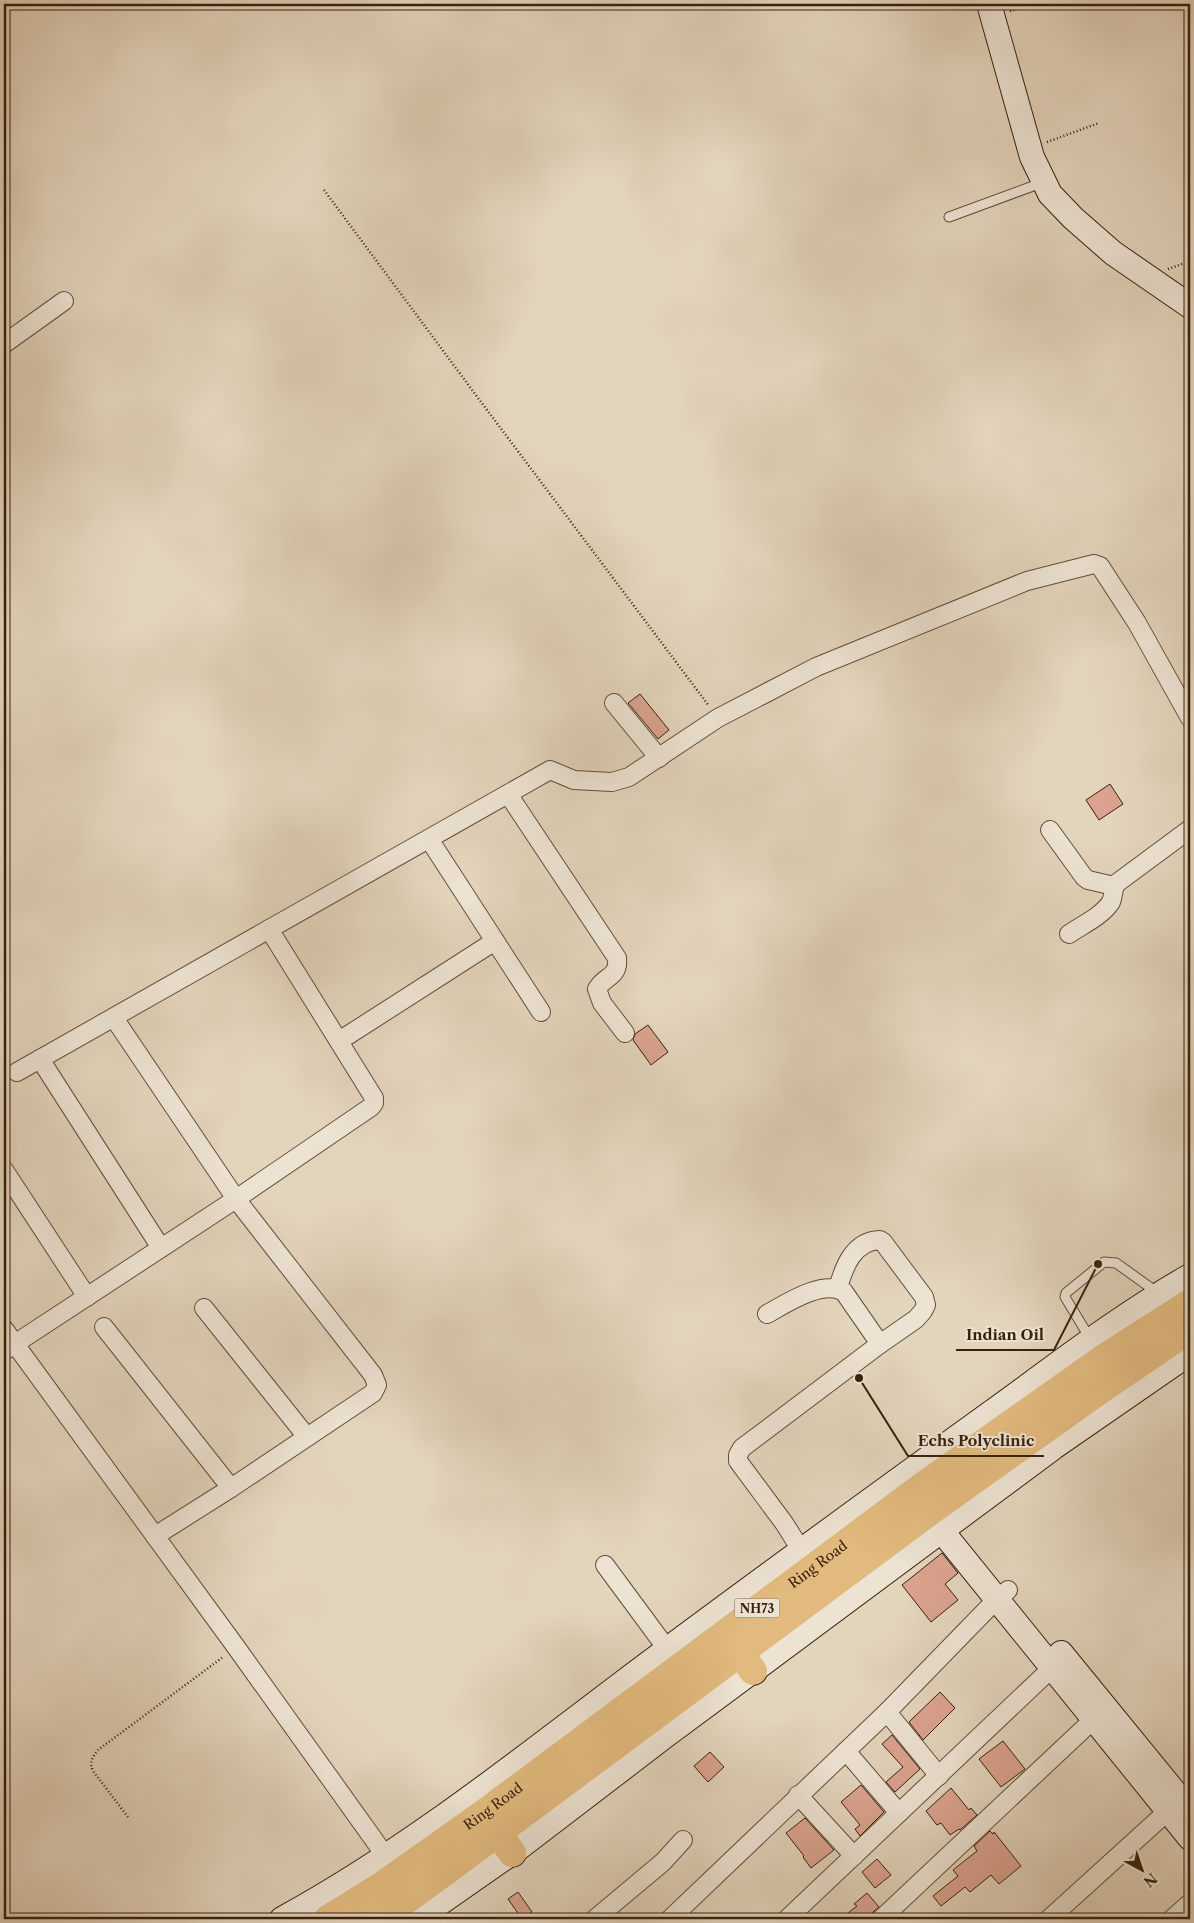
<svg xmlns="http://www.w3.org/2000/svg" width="1194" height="1923" viewBox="0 0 1194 1923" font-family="'Libre Caslon Text',serif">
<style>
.building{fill:#dba38f;stroke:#38200c}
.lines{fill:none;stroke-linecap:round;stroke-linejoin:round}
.lane-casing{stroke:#634d38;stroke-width:11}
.street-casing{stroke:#634d38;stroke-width:20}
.secondary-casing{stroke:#38200c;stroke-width:26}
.highway-casing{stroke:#38200c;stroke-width:30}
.path{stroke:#38200c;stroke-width:2.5;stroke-dasharray:1 2.5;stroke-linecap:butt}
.lane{stroke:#ede3d3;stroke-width:9}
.street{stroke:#ede3d3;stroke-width:18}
.secondary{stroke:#ede3d3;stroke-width:24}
.highway{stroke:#e2ba7e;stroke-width:28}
.labels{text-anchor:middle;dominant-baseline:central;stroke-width:4;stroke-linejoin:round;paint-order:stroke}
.shield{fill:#ede3d3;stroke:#6e5a48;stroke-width:1}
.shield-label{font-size:12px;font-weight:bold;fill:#38200c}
.street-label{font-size:14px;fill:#38200c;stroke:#ede3d3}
.leader{fill:none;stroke:#38200c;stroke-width:2}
.callout-dot{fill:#38200c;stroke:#ede3d3;stroke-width:2}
.callout-label{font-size:15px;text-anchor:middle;font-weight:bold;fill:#38200c;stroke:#ede3d3;stroke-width:4;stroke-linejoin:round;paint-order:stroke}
</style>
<rect width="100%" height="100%" fill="#e3d4bc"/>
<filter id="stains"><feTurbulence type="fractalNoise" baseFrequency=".004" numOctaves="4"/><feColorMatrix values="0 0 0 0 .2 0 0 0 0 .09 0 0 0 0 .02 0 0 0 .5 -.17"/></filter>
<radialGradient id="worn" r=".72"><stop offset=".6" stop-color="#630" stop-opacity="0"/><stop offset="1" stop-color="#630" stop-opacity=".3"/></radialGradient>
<!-- building -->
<g class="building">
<polygon points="640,694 669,730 658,739 628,703"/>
<polygon points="1110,784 1123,804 1099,820 1086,800"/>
<polygon points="648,1025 668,1052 651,1065 633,1040 635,1034"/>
<polygon points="942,1553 958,1573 945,1584 958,1600 931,1622 902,1585"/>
<polygon points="940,1692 955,1708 923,1740 909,1722"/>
<polygon points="892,1735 920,1769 895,1792 886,1782 903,1767 882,1744"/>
<polygon points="1003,1741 1025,1769 1001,1787 979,1759"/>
<polygon points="710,1752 724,1767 708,1782 694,1766"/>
<polygon points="861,1785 884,1812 860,1836 855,1829 860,1825 841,1802"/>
<polygon points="951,1788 969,1810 971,1808 977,1815 960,1830 959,1829 950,1835 941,1823 937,1825 926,1811"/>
<polygon points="805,1818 834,1850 811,1868 803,1857 804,1856 786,1833"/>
<polygon points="990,1831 993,1834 994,1832 1021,1866 999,1884 991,1875 970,1892 965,1887 941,1906 933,1896 958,1876 953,1870 977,1851 974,1846"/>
<polygon points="877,1859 891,1875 875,1888 862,1872"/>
<polygon points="518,1892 532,1912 522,1919 508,1899"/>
<polygon points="867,1893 879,1907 873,1912 871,1919 840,1919 857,1906 854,1904"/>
</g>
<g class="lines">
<!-- lane casing -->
<g class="lane-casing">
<g id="lane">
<polyline points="949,217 1044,182"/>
<polyline points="1091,1340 1065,1297 1066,1293 1104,1262 1116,1263 1158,1293"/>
</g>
</g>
<!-- street casing -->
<g class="street-casing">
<g id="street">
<polyline points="4,344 64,301"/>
<polyline points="614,703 659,758"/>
<path d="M508 794 617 958C619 978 605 975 597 989L602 1003 625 1033"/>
<polyline points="1050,830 1084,877 1088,880 1114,886"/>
<polyline points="429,839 541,1012"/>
<path d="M1069 934C1082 925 1102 916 1111 902 1114 896 1112 889 1117 883L1190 829"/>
<polyline points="114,1018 236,1199 373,1375 377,1385 373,1393 231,1488 155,1536"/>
<polyline points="339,1041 495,941"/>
<polyline points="40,1059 161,1248"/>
<polyline points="17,1072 550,770 574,780 612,782 629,777 718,718 816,667 1027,581 1094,564 1100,566 1137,623 1190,718"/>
<polyline points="4,1170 87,1297"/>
<polyline points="204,1308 307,1437"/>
<path d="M767 1314C787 1303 823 1279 844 1292L880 1344"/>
<polyline points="104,1327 231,1488"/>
<polyline points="4,1329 236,1647 392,1865"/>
<polyline points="4,1351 236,1199 371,1107 374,1103 374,1098 269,929"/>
<path d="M801 1550 784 1523 738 1461V1455L742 1448 880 1344 916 1319 923 1311 926 1305 924 1297 883 1242 880 1240C853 1241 844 1267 838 1288"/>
<polyline points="605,1565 667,1649"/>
<polyline points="887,1712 939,1776"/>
<polyline points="846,1751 899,1813"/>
<polyline points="798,1795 854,1856"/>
<polyline points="595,1919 663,1862 683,1840"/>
<polyline points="670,1919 887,1712 996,1600 1008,1590"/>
<polyline points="787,1919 1052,1668"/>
<polyline points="881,1919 1094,1719"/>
<polyline points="1049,1919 1169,1810"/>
<polyline points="1172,1919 1190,1903"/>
</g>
</g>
<!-- secondary casing -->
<g class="secondary-casing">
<g id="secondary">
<polyline points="989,4 1032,157 1050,194 1073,218 1113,253 1190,306"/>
<polyline points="932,1519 1190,1838"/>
<polyline points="1061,1653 1190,1811"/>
<path d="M282 1919C401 1854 509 1769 617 1687 741 1594 866 1503 992 1412 1057 1365 1121 1315 1190 1276"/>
<polyline points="417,1919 516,1850 665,1736 1054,1447 1190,1353"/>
</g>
</g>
<!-- highway casing -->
<g class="highway-casing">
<g id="highway">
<polyline points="739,1652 753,1671"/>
<polyline points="498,1833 512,1853"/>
<path id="s1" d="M328 1919 380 1887 483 1814 920 1488 1104 1358 1190 1303"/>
<polyline points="375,1919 394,1909 457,1863 932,1510 1093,1395 1190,1329"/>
</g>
</g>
<!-- path -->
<g class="path">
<polyline points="1010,11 1035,4"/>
<polyline points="1047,142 1099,123"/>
<polyline points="324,190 481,402 709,706"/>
<polyline points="1168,269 1190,261"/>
<path d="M128 1817 93 1771C89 1762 92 1758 98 1750L223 1657"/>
</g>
<!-- lane -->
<use href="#lane" class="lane"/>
<!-- street -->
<use href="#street" class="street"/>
<!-- secondary -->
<use href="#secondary" class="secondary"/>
<!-- highway -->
<use href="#highway" class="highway"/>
</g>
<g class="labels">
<!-- shield labels -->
<rect class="shield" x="734.5" y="1598.5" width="45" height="19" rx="4"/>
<g class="shield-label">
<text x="757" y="1608">NH73</text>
</g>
<!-- street labels -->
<g class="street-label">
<text stroke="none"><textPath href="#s1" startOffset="605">Ring Road</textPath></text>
<text stroke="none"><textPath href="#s1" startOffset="200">Ring Road</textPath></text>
</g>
</g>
<!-- callouts -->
<path class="leader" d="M1098 1264L1054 1350H956M859 1378L908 1456H1044"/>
<g class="callout-dot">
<circle cx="1098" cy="1264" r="5"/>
<circle cx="859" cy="1378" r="5"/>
</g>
<g class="callout-label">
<text x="1005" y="1340">Indian Oil</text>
<text x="976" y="1446">Echs Polyclinic</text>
</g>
<!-- margin -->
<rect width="1194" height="1923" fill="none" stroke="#e3d4bc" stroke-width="20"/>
<rect x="5" y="5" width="1184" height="1913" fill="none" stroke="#38200c" stroke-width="2.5"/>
<rect x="10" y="10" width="1174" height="1903" fill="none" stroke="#38200c"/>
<!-- north arrow -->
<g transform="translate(1142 1870) rotate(140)" stroke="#ede3d3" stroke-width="4" paint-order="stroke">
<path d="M0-4L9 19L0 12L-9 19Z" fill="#38200c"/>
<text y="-8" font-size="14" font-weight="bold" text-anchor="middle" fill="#38200c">N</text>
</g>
<rect width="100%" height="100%" filter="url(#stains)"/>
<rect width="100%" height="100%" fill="url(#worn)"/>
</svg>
